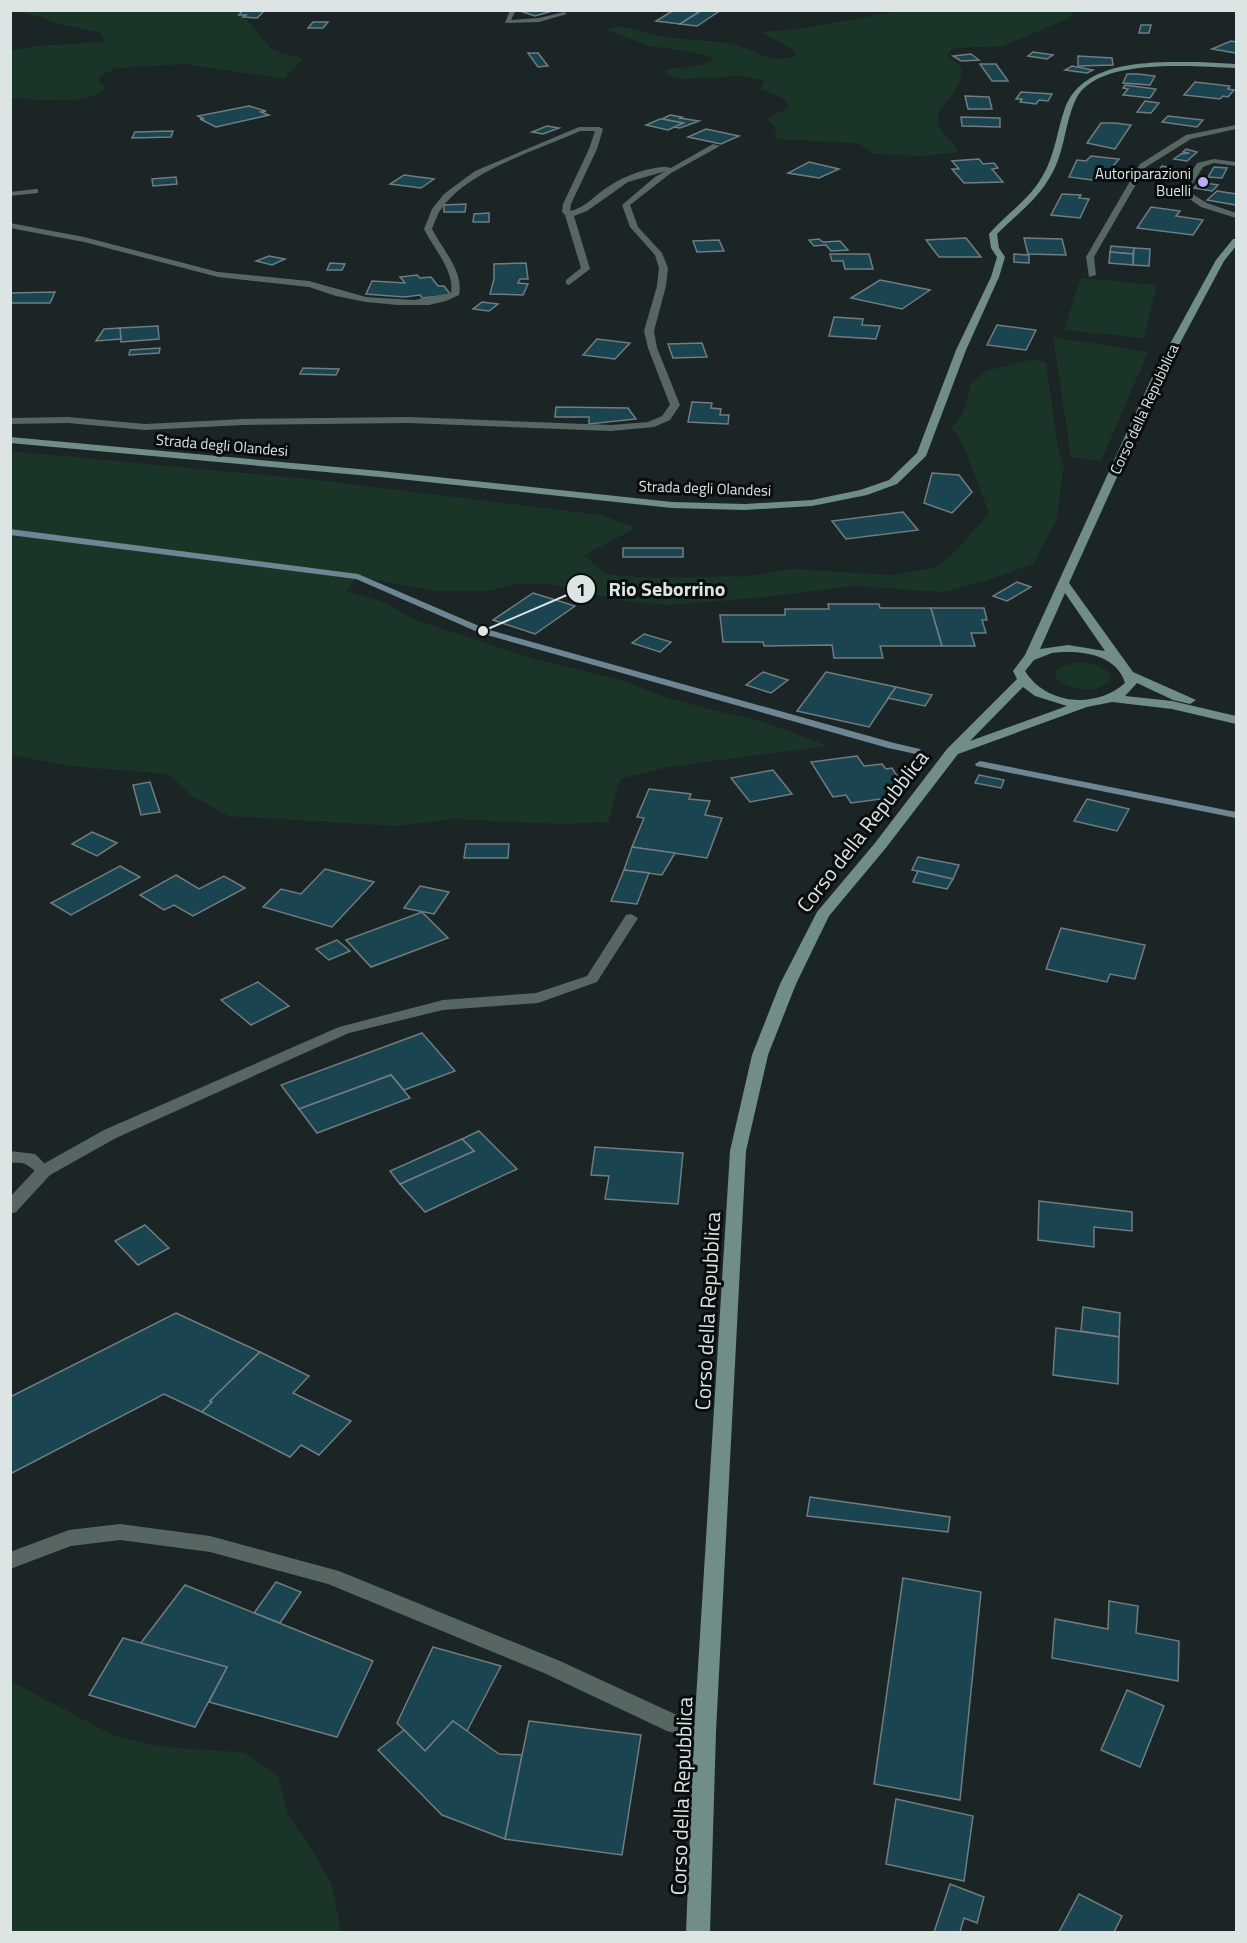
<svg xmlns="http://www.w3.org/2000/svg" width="1247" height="1943" viewBox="0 0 1247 1943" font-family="'Titillium Web',sans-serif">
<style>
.green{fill:#1b3428}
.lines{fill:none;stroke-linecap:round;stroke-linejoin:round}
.stream{fill:#6e8694;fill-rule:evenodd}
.building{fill:#1a444f;stroke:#717c80;stroke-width:1.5}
.lane{fill:#556663;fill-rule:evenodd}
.street{fill:#556663;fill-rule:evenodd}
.secondary{fill:#708d87;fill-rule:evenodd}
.poi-dot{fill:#b9abf7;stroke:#090d0d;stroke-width:2}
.labels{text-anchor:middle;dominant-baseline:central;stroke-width:6;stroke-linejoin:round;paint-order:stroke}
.far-poi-label{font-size:15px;fill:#dde4e4;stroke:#090d0d;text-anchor:end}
.far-street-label{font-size:15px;fill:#dde4e4;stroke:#090d0d}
.near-street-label{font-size:21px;fill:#dde4e4;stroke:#090d0d}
.leader{fill:none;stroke:#dde4e4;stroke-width:2}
.callout-dot{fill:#dde4e4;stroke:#090d0d;stroke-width:2}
.mark-label{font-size:18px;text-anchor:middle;font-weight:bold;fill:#111}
.callout-label{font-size:20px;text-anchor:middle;font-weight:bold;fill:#dde4e4;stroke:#090d0d;stroke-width:6;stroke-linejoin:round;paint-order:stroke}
</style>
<rect width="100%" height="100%" fill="#1b2526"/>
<!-- green -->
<g class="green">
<path d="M239 10 272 50 303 59 284 79 184 64 116 68 100 76 98 80 105 87C93 107 32 99 11 98L10 51 35 46 105 42 99 32 64 25 20 11Z"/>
<path d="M899 11H1073L1072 16 1068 19 1003 46 953 48 947 55 962 68C961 77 959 84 955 91 948 102 934 110 938 125 942 136 955 141 957 152L921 156 875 154 858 143 776 139 775 127 767 119 789 107 785 99 760 89 765 81 744 76 677 79 669 76 665 70C680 66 704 69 714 58L686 51 649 46 607 30C620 23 630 29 643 32 675 42 709 38 739 46 758 52 775 65 796 55L795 51 761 32 799 29Z"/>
<polygon points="1081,278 1157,285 1144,338 1064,330"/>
<polygon points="1053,337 1148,352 1101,461 1071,457"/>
<polygon points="1034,359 1046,363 1058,448 1064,466 1056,522 1033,564 985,581 944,592 853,586 764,597 669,605 624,601 550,584 515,584 490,591 435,591 358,577 346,591 384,602 415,620 535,659 625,681 665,697 712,710 762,721 827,746 667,767 620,779 608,822 560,824 453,819 396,826 229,816 192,796 168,774 69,766 11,755 11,451 318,480 601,515 636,528 584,555 605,574 649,578 748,576 793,569 891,575 935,568 956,551 989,513 964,446 952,428 963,413 971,384 986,371"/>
<path d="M1077 662 1095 664 1109 672 1110 681C1096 694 1067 692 1055 676L1057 668Z"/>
<polygon points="10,1681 111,1734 155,1746 245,1753 278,1776 288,1815 311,1848 332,1885 341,1932 11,1932"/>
</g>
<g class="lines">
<!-- stream -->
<g class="stream">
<polygon points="10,529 358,574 486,629 894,743 920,749 921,751 916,754 888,748 480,633 356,579 10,535"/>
<polygon points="980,761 1236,812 1236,818 976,766 975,764"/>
</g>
</g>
<!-- building -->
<g class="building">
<polygon points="243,10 265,10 257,18 243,17 246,15 239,15"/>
<polygon points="517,10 556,10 535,16"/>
<polygon points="674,10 702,10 680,24 656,21"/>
<polygon points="702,10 721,10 697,26 680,24"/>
<polygon points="313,22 328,22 323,28 308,28"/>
<polygon points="1141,25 1151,25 1149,33 1139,33"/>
<polygon points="1231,41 1236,42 1236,53 1212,49"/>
<polygon points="1033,52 1053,55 1047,59 1028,56"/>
<polygon points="528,53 538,53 548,66 538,67"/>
<polygon points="971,54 979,60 961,61 953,56"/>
<polygon points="1078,56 1112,58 1113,65 1078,66"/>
<polygon points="980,64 996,64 1008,81 992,81"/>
<polygon points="1072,66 1093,70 1087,73 1065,70"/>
<polygon points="1127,74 1138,74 1155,76 1150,85 1123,83"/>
<polygon points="1195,82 1230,86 1228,89 1234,90 1228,97 1223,96 1220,99 1184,95"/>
<polygon points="1125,85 1156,89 1150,98 1123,95 1128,89 1123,88"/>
<polygon points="1021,92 1037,93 1052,94 1048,101 1039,100 1036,104 1020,102 1022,99 1016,99"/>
<polygon points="965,96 989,97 992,109 968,109"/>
<polygon points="1145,101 1159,103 1151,113 1137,112"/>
<polygon points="249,106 266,111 261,112 269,115 216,127 200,119 204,119 198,116"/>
<polygon points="670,115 682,117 680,118 699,121 680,128 673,127 683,123 662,119"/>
<polygon points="1168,116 1203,120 1197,127 1162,122"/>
<polygon points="961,117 1000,118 1000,127 962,126"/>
<polygon points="660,119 662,119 683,123 668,130 646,125"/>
<polygon points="1101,123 1115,123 1131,125 1115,149 1087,143"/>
<polygon points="547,126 559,128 543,134 532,132"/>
<polygon points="706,129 739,136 721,144 688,137"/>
<polygon points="173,131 171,137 132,138 135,132"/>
<polygon points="1186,149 1197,152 1187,161 1174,159 1181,154 1189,153 1183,152"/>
<polygon points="1091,156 1119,159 1104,177 1096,176 1092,180 1069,177 1077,160 1086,161"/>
<polygon points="979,159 983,164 994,163 998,168 992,169 1003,182 964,183 952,169 959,169 952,161"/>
<polygon points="809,162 839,169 819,178 788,173"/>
<polygon points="1162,166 1173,168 1167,177 1155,176"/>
<polygon points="1214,167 1227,168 1222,178 1208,177"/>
<polygon points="404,175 434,179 421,188 390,184"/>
<polygon points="176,177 177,184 153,186 152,179"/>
<polygon points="1200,182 1218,185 1212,191 1194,188"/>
<polygon points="1217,191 1236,194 1236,205 1207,200"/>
<polygon points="1062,194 1081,195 1079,198 1089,199 1080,218 1051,215"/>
<polygon points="466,204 465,212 444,212 444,205"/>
<polygon points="1151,207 1180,211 1176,216 1203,220 1193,235 1137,228"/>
<polygon points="489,213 489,222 473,222 474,214"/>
<polygon points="966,238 981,257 939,257 926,240"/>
<polygon points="1024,238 1062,239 1066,255 1028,254"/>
<polygon points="819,239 823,242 840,241 848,250 831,251 826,245 814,246 809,240"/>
<polygon points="719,240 724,251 697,252 693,241"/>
<polygon points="1111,246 1134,248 1133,254 1110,252"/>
<polygon points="1134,248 1150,249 1149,266 1133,265"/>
<polygon points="1110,252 1133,254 1133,265 1109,263"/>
<polygon points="830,254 869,254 873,269 845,269 843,261 832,261"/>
<polygon points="1014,254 1029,255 1029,263 1014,262"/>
<polygon points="269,256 285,259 272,265 256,261"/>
<polygon points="330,263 345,264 342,270 327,270"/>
<polygon points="526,263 528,279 520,279 518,283 528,284 523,295 490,294 494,279 494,264"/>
<polygon points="417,275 420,278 431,277 438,286 444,286 451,295 422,298 420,295 404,297 366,294 372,281 405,283 400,277"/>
<polygon points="880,280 930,290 902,309 851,298"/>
<polygon points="55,292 50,303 10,303 10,293"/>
<polygon points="482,302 498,304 489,311 473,309"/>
<polygon points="834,317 863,319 862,325 880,326 876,339 829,336"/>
<polygon points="997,325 1036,330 1026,350 987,345"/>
<polygon points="158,326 159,339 121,342 120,328"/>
<polygon points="120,328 121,339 96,341 104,329"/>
<polygon points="597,339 630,343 615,359 583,355"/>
<polygon points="702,343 707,357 673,358 668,344"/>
<polygon points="160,348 159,353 129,355 130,350"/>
<polygon points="303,368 339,369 336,375 300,374"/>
<polygon points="692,402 712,403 711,408 721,409 720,415 729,415 728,424 688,422"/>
<polygon points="556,407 628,408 636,419 589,424 589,417 555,417"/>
<polygon points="932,473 959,475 972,492 952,513 924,503"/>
<polygon points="903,512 918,530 846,539 832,521"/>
<rect x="623" y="548" width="60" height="9"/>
<polygon points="1017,582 1031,587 1007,601 993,596"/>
<polygon points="533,593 575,606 535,634 493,620"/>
<polygon points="828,604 879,604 880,608 931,608 942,646 880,646 883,658 834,658 832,645 764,646 763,642 723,642 720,615 785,615 785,609 829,609"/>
<polygon points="931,608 984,608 987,620 982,620 986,633 971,633 975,646 942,646"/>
<polygon points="644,634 671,642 660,652 632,643"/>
<polygon points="763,672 788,680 771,693 746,685"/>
<polygon points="826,672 896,687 869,727 797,711"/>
<polygon points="896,687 932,695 925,706 888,698"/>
<polygon points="857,756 864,766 882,764 886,769 892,768 903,785 889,787 896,797 851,803 846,795 833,797 811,762"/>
<polygon points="773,770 792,794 750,802 731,778"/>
<polygon points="979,775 1004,780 1001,788 975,783"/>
<polygon points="150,782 160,812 141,815 133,785"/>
<polygon points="649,789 691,794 689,799 710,801 705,815 722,818 707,858 632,847 644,818 637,817"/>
<polygon points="1087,799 1129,809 1117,831 1074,821"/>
<polygon points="92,832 117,843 97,856 72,844"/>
<polygon points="466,844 509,844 508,858 464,858"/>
<polygon points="632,847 675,853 662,875 624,870"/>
<polygon points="918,857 959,865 953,879 912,870"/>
<polygon points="120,866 140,877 71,915 51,903"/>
<polygon points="325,869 374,882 332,927 263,907 281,889 301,894"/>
<polygon points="624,870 649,873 637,904 611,901"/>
<polygon points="918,871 953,879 947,889 913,882"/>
<polygon points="176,875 199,889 224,876 245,888 193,916 174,905 164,910 140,895"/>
<polygon points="420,886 449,892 434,914 404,908"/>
<polygon points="422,912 448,938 371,967 346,940"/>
<polygon points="1061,928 1145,945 1135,979 1110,974 1107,982 1046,969"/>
<polygon points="337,940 350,951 329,960 316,949"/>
<polygon points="258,982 289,1006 251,1025 221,1000"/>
<polygon points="422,1033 455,1071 404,1090 391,1075 299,1109 281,1085"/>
<polygon points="391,1075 410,1098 317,1133 299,1109"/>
<polygon points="479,1131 517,1169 425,1212 400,1184 474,1151 462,1139"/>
<polygon points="462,1139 474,1151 400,1184 390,1171"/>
<polygon points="595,1147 683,1153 678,1204 605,1199 609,1176 591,1175"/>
<polygon points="1039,1201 1132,1212 1132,1231 1094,1227 1094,1247 1038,1240"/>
<polygon points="145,1225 169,1248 138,1265 115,1241"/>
<polygon points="1083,1307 1120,1313 1119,1337 1081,1331"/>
<polygon points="176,1313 260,1352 210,1401 212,1402 202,1412 164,1394 10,1474 10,1397"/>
<polygon points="1056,1328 1119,1337 1118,1384 1053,1375"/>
<polygon points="260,1352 309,1376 293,1393 351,1421 319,1455 301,1445 290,1457 202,1412 212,1402 210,1401"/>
<polygon points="810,1497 950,1517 948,1532 807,1516"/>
<polygon points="903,1578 981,1592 960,1800 874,1784"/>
<polygon points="276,1582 301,1592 280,1623 254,1613"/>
<polygon points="185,1585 373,1661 337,1737 209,1702 227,1667 140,1644"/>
<polygon points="1109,1601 1138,1606 1136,1633 1179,1641 1178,1681 1052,1658 1055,1619 1108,1629"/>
<polygon points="123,1638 227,1667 195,1727 89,1695"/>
<polygon points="433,1647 501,1666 467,1731 453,1721 425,1751 397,1723"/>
<polygon points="1127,1690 1164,1706 1140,1767 1101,1750"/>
<polygon points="453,1721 499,1754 522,1755 505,1839 442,1815 378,1750 404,1730 425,1751"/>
<polygon points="529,1721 641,1735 622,1855 505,1839"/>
<polygon points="896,1799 973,1816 964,1881 886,1864"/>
<polygon points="950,1884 984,1897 977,1923 964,1918 960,1932 934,1932"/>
<polygon points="1079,1894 1122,1916 1114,1932 1059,1932"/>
</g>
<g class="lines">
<!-- lane -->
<g class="lane">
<polygon points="510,10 516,10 511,20 539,18 564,12 567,14 539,22 505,23"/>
<path d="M579 127H599L603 129 597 149 571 204 570 211C585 208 594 196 606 188 621 178 637 171 655 168 661 167 667 166 673 169L628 182 587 211 574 216 590 269 569 285 566 284V280L581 268 565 215 562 212 563 204 589 149 595 131H580C538 150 469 170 442 208 437 214 435 222 432 229 442 249 464 271 459 295L446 301 429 305H398L366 302 336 296 309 287 218 277 84 242 10 228V223L84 237 218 272 309 281 366 297 414 300 451 293C455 271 433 248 424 229L432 209 444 194 475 171Z"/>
<polygon points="1214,159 1236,162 1236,166 1214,163 1203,167 1193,183 1192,194 1207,203 1236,213 1236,218 1201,207 1184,195 1185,183 1197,163"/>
<polygon points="35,189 38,189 38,193 10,196 10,192"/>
<path d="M10 1151 35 1154 52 1171 50 1175C38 1178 36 1170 27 1165 22 1162 16 1163 10 1163Z"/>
</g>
<!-- street -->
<g class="street">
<polygon points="1236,125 1236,129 1191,139 1146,167 1094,257 1096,275 1089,277 1086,257 1140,164 1186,135"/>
<polygon points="713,144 720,146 671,173 630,205 638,227 662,253 668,268 666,286 654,331 657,348 680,405 670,420 654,427 611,431 409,423 243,425 145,430 68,423 10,424 10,418 68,417 145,424 243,419 409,417 611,425 648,422 662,416 670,405 648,348 644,331 657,286 659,268 655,255 630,227 622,205 655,177"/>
<polygon points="631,914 638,918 597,982 538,1003 443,1010 349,1033 116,1138 50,1175 16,1212 10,1214 10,1197 38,1167 104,1130 339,1027 443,1000 536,993 587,976 626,915"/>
<polygon points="120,1524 210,1536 339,1571 560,1661 679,1716 713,1725 716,1732 713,1739 705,1742 667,1731 544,1673 328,1584 210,1552 120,1540 71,1546 10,1569 10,1552 69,1530"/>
</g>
<!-- secondary -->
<g class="secondary">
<path d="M1199 62 1236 64V68C1197 67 1097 56 1076 99 1064 124 1065 153 1050 177 1037 200 1015 216 997 234L999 248 1005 257 999 277 966 350 926 456 897 484 867 495 812 506 745 510 672 508 380 477 10 443V437L380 471 672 502 745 504 812 500 860 490 889 480 917 453 956 350 991 277 997 257 991 248 989 234C1006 214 1029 200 1042 177 1055 156 1057 130 1065 108 1084 58 1156 62 1199 62Z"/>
<path d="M1233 239H1236V246L1224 261 1164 373 1069 583 1133 672 1196 700 1190 704 1173 700 1137 683 1125 696 1172 701 1236 716V724L1172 709 1112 702 1087 707 958 754 885 849 829 916 796 984 768 1055 746 1151 716 1732 710 1932H686L694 1732 730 1151 752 1055 780 984 817 912 875 843 947 749 1017 679 1013 671 1025 655 1154 373 1216 260ZM1065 593 1105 651 1068 645 1040 649ZM1052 653C1078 650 1116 653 1125 683 1096 709 1046 705 1025 671L1034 660ZM1023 687 1035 696 1067 706 970 741Z"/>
</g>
</g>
<!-- markers -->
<circle class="poi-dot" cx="1203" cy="182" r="6"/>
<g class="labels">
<!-- far-poi labels -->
<g class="far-poi-label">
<text x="1191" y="173">Autoriparazioni<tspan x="1191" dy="17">Buelli</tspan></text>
</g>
<!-- far-street labels -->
<g class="far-street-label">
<text transform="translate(1144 409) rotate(-65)">Corso della Repubblica</text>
<text transform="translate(222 445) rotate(5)">Strada degli Olandesi</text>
<text transform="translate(705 488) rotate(2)">Strada degli Olandesi</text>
</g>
<!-- near-street labels -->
<g class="near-street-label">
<text transform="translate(862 831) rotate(-52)">Corso della Repubblica</text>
<text transform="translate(707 1311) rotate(-87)">Corso della Repubblica</text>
<text transform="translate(681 1796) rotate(-88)">Corso della Repubblica</text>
</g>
</g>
<!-- callouts -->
<path class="leader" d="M483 631L581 589"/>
<g class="callout-dot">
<circle cx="483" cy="631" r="6"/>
<circle cx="581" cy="589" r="15"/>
</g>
<g class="mark-label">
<text x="581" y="596">1</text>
</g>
<g class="callout-label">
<text x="667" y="596">Rio Seborrino</text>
</g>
<!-- border -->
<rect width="1247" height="1943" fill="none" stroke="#dde4e4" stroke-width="24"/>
</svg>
